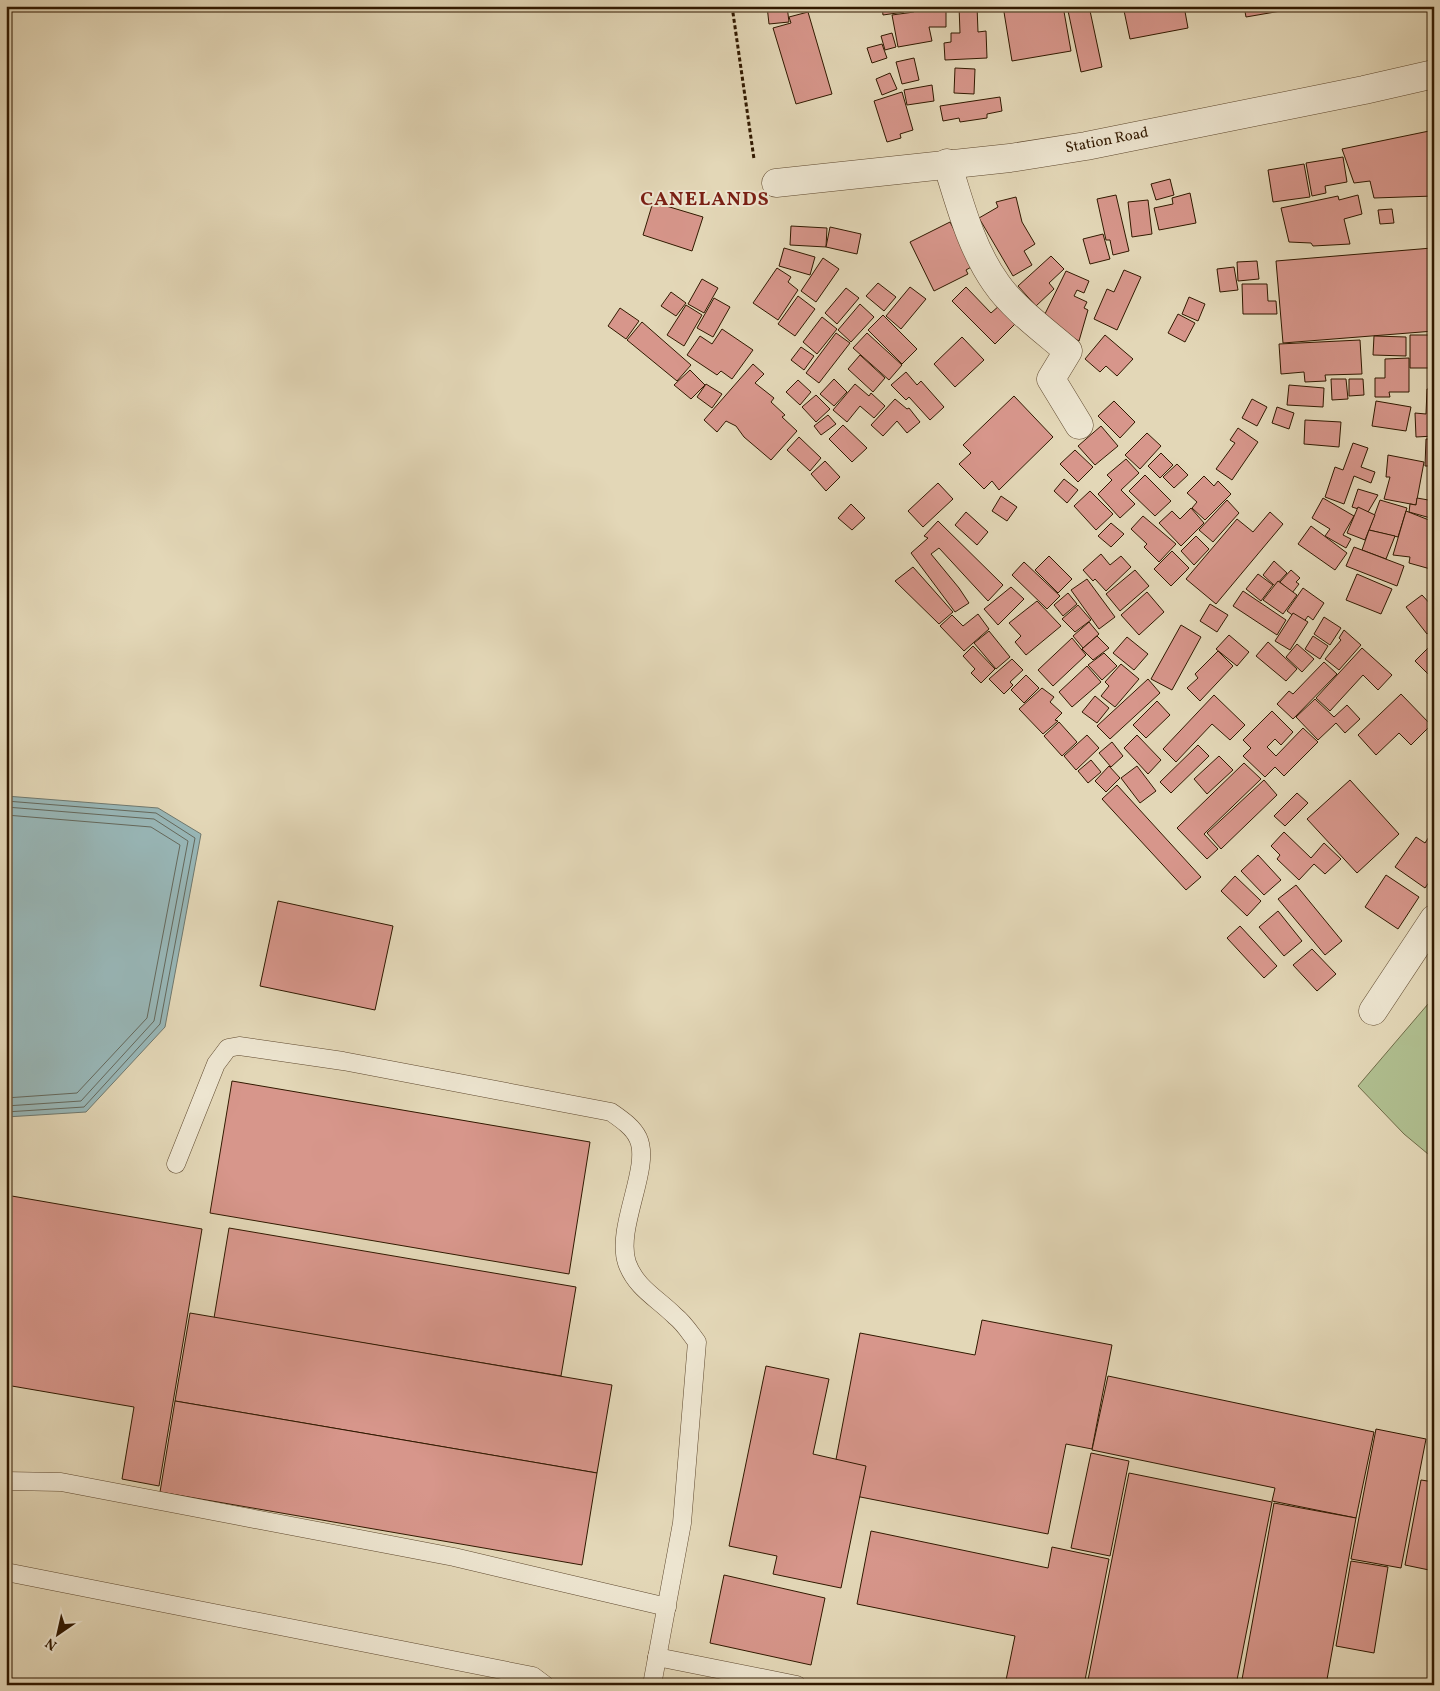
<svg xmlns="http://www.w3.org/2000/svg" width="1440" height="1691" viewBox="0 0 1440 1691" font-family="Vollkorn,serif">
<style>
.green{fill:#b0bf90;stroke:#706c48}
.water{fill:#98b7b8;stroke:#6f786e}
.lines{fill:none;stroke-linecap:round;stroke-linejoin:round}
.shore{stroke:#64685c;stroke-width:1}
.building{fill:#d7968b;stroke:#311900}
.service-casing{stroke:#5e482e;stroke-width:19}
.minor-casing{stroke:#5e482e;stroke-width:29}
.path{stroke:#311900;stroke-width:3;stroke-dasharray:4 2.5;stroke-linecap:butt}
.service{stroke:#ede5d0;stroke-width:18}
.minor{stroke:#ede5d0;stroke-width:28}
.labels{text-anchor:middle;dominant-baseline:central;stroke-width:4;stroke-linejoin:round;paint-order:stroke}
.street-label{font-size:15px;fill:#311900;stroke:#ede5d0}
.district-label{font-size:20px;font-weight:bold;letter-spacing:1px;fill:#7a1f14;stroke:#ede5d0}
</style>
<rect width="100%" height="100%" fill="#e3d7b7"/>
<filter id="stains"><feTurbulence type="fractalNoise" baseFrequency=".004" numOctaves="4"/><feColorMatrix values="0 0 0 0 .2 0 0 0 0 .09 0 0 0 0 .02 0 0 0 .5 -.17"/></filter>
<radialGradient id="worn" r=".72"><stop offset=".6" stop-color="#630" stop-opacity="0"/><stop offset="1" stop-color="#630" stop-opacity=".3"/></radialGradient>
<!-- green -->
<polygon class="green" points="1434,997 1434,1159 1404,1134 1358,1086"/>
<!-- water -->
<polygon class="water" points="6,796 158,808 201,834 165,1027 86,1112 6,1117"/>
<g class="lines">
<!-- shore -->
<g class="shore">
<polyline points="6,801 156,813 195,838 160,1024 84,1107 6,1112"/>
<polyline points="6,807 154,819 188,841 154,1021 81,1101 6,1106"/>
<polyline points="6,815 151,827 180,845 147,1018 77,1093 6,1098"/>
</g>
</g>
<!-- building -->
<g class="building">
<polygon points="767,6 787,6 789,22 769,24"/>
<polygon points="792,6 816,6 816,10 792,9"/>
<polygon points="882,6 904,6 904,12 883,15"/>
<polygon points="913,6 946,6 946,27 929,27 932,41 898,47 892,15 914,12"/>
<polygon points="959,6 977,6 978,32 986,31 987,58 945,60 944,43 951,42 951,33 960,33"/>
<polygon points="1003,6 1063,6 1071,51 1012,61"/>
<polygon points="1067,6 1089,6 1102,67 1081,72"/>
<polygon points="1123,6 1184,6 1188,28 1130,39"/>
<polygon points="1244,6 1303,6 1304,7 1246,17"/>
<polygon points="808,12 832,94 796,104 773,28 791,23 789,17"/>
<polygon points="892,33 896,47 885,50 881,36"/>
<polygon points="882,44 887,58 872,63 867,48"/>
<polygon points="914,58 919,80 902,84 896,62"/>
<polygon points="955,68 975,69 974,94 954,93"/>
<polygon points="890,73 897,89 882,95 876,79"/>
<polygon points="932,85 934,101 907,105 904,90"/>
<polygon points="902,92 913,130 900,134 901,138 887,142 874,101"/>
<polygon points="1000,97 1002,111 987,114 987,118 960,122 959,118 943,121 940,106"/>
<polygon points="1434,130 1434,153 1429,154 1434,171 1434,196 1374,198 1370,181 1354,183 1342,149"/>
<polygon points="1343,157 1347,182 1325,186 1326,193 1312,196 1306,163"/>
<polygon points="1304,164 1310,197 1273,202 1268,170"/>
<polygon points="1170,179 1174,195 1156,200 1151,184"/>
<polygon points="1190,193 1196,223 1159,230 1154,208 1173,204 1172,198"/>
<polygon points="1116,195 1129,251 1113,255 1110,240 1106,240 1097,199"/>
<polygon points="1358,195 1362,214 1344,219 1350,244 1313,246 1311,243 1289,242 1281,208 1338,196 1339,200"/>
<polygon points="1016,197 1022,222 1035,244 1024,251 1032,265 1013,276 979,218 998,207 996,202"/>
<polygon points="1148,200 1152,234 1132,237 1128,202"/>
<polygon points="653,202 703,217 692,251 643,235"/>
<polygon points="1392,209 1394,223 1380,224 1378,210"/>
<polygon points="950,222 973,266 966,270 968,274 934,291 910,242"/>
<polygon points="791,226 827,228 826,247 790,245"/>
<polygon points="830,227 861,234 857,254 826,247"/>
<polygon points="1103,234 1110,259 1090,264 1083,239"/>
<polygon points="784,248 815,257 810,275 779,266"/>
<polygon points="1432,248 1434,331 1283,343 1276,261"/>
<polygon points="1051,256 1064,269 1049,283 1054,289 1036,306 1018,286"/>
<polygon points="823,258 839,269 816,302 801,291"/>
<polygon points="1257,261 1259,279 1238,281 1237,262"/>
<polygon points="1234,267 1238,290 1220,292 1217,269"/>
<polygon points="777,268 791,277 788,282 798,290 778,320 753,303"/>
<polygon points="1124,270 1141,277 1117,330 1094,319 1107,289 1114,292"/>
<polygon points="1066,271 1089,281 1084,293 1077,290 1074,296 1087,302 1084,308 1088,310 1079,341 1041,322"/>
<polygon points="702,279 718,288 704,313 688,304"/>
<polygon points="878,283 896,297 884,311 866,296"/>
<polygon points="1242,284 1267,284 1268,301 1276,301 1277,314 1243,314"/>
<polygon points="910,287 926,299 901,329 886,316"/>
<polygon points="966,287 991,313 1000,305 1016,323 995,344 952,301"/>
<polygon points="846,288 859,298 837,324 825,313"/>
<polygon points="671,292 686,303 676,316 661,306"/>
<polygon points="798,296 815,309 795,336 778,324"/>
<polygon points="1189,297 1205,304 1198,321 1182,314"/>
<polygon points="714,298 730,307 713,337 697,328"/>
<polygon points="860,304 874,317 851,342 838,330"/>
<polygon points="686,305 702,315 684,346 667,335"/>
<polygon points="620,308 639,321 626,339 608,326"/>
<polygon points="1178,314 1195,323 1185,342 1168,333"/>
<polygon points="883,315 917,349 902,364 868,330"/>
<polygon points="822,317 837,329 817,354 803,342"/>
<polygon points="642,322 691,365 677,381 627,340"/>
<polygon points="722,329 753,350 732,379 721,371 717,375 687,355 700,336 712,344"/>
<polygon points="836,333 850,343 819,383 806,373"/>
<polygon points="867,333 902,365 889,380 853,348"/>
<polygon points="1105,335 1133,359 1117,376 1106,366 1100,372 1085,359"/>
<polygon points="1410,335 1434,335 1434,348 1429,348 1429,368 1410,368"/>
<polygon points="1374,336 1406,337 1406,356 1373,355"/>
<polygon points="962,337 984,360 955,387 934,364"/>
<polygon points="1360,340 1362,374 1325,375 1326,381 1305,382 1304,372 1281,374 1279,344"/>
<polygon points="801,347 814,356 804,370 791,360"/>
<polygon points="860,355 885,378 873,392 848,369"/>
<polygon points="1409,358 1409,392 1389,392 1390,397 1375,397 1375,378 1385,378 1385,359"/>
<polygon points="753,364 764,374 755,383 774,398 771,402 785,415 782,417 797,431 771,460 744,437 736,426 726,421 717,432 704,420"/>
<polygon points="1432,369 1434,369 1434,387 1431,387"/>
<polygon points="690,370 705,385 691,399 674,385"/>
<polygon points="906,372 917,385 921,381 944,407 930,420 909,397 906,400 891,385"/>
<polygon points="834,379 847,392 834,406 820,394"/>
<polygon points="1331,379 1346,379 1348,399 1332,400"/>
<polygon points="1349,379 1363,379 1364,395 1349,396"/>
<polygon points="798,380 811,392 800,405 786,392"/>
<polygon points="706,384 722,394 712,408 697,397"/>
<polygon points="855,384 869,396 871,393 885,406 874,418 860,406 847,422 833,410"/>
<polygon points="1289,385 1324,388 1323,407 1287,405"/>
<polygon points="1427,389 1434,389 1434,436 1416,437 1415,413 1426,414"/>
<polygon points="816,395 830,409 816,422 802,407"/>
<polygon points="1014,396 1053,437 999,490 992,481 984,489 959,464 971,453 963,445"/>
<polygon points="895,399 907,409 909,408 920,422 907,433 897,421 883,436 871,425"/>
<polygon points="1252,399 1267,407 1257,426 1242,418"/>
<polygon points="1114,401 1135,422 1120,438 1098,416"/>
<polygon points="1376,401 1411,407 1406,431 1372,426"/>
<polygon points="1277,407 1294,413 1289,429 1272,423"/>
<polygon points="828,415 836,424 821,435 814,426"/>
<polygon points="1305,420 1341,422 1339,447 1304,444"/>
<polygon points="843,425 867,448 852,462 829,439"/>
<polygon points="1101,426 1118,446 1095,465 1078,446"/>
<polygon points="1238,428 1258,442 1232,480 1216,469 1235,443 1230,440"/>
<polygon points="1147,433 1161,446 1140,469 1125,455"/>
<polygon points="799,437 821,458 810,471 787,450"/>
<polygon points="1426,439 1434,439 1434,466 1425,466"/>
<polygon points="1353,443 1368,448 1361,467 1375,472 1371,483 1354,476 1344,504 1325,497 1335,467 1343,470"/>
<polygon points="1075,450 1093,467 1078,482 1060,464"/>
<polygon points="1161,453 1173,465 1160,478 1148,466"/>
<polygon points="1388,455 1424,462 1416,505 1384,499 1390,477 1386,477"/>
<polygon points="1126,459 1139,473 1121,490 1135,504 1120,518 1098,494 1112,480 1107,475"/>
<polygon points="825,461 840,477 826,491 811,474"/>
<polygon points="1177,464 1188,475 1174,488 1163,477"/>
<polygon points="1145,475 1171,501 1155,516 1129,491"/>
<polygon points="1204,476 1214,486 1218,481 1231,494 1205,520 1192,508 1197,502 1187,493"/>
<polygon points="1064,479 1078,490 1067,503 1054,491"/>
<polygon points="938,483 953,499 923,527 908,511"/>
<polygon points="1358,489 1378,495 1368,512 1352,507"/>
<polygon points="1090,491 1113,514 1096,530 1074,506"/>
<polygon points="1001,496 1017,507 1007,521 992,511"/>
<polygon points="1323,498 1354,516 1343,535 1351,539 1346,548 1325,536 1330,529 1312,518"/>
<polygon points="1417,498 1434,501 1434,519 1409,512 1410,504 1416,505"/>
<polygon points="1227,500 1239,513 1213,542 1199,530"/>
<polygon points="1380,500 1407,508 1398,537 1369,530"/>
<polygon points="851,504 865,518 852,530 838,518"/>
<polygon points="1358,507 1375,515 1365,540 1347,533"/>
<polygon points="1191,508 1204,523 1181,546 1159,523 1172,511 1180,519"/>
<polygon points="1406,511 1434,522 1434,570 1409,563 1410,557 1393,555"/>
<polygon points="966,512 988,532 977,545 955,525"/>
<polygon points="1270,512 1283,524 1216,604 1186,579 1237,519 1253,532"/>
<polygon points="1143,516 1176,544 1159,562 1144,547 1147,544 1131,529"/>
<polygon points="938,521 1003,585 988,601 939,548 931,554 959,588 969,603 955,612 911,553 928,538 924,536"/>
<polygon points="1111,523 1124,534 1111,547 1098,536"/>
<polygon points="1311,526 1347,553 1335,570 1298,544"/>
<polygon points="1369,530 1395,536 1386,559 1362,550"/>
<polygon points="1196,536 1209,549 1194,565 1181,551"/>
<polygon points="1354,547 1404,566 1397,586 1346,566"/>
<polygon points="1172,551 1189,568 1171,586 1154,569"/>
<polygon points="1101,554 1110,565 1121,556 1131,567 1106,591 1095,579 1093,581 1083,570"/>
<polygon points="1049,556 1072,579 1058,593 1035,570"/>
<polygon points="1274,561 1287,573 1275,586 1263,575"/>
<polygon points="1024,562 1060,596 1047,609 1012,575"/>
<polygon points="913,567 953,612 939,624 895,581"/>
<polygon points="1135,570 1149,586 1120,611 1106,594"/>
<polygon points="1291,570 1300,578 1296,582 1299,584 1292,593 1280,582"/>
<polygon points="1258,574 1273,585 1261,601 1246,589"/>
<polygon points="1357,574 1392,589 1381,614 1346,600"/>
<polygon points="1087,579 1115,617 1099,629 1071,590"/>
<polygon points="1278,581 1297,595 1283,614 1263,600"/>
<polygon points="1011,587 1024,599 998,625 984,609"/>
<polygon points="1303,588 1324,603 1313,620 1308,616 1303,623 1287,611"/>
<polygon points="1243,591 1286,620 1277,635 1233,606"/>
<polygon points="1147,592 1164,612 1139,635 1121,615"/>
<polygon points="1068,593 1077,604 1063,616 1054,605"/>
<polygon points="1422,595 1434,608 1434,628 1427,634 1406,607"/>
<polygon points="1037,601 1061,626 1026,655 1015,642 1021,636 1009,623"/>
<polygon points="1210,604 1228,615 1217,632 1200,621"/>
<polygon points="1078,605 1091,620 1075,632 1062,619"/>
<polygon points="1293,613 1308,622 1290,650 1275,641"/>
<polygon points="978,614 989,629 964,651 940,626 952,615 963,626"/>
<polygon points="1324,617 1341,628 1330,645 1314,634"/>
<polygon points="1089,622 1099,634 1083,648 1073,636"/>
<polygon points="1181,625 1201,637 1172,690 1151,679"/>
<polygon points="1344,630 1361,645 1339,670 1325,659 1341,640 1339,638"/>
<polygon points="989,631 1010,657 996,669 974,643"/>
<polygon points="1229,635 1249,652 1237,666 1216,649"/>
<polygon points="1097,636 1109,648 1093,660 1082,649"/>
<polygon points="1313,636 1328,646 1320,659 1305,649"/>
<polygon points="1127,637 1148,654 1134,670 1113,653"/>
<polygon points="1072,638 1086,655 1053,686 1038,670"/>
<polygon points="1268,642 1297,669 1286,681 1256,656"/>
<polygon points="1297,644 1314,659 1302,672 1286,657"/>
<polygon points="973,646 995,669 981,683 971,673 975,669 963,656"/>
<polygon points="1430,646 1434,650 1434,676 1432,678 1415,661"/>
<polygon points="1362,648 1392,675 1378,690 1363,675 1330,711 1316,698"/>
<polygon points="1218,651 1233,666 1200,701 1187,688 1198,678 1195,674"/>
<polygon points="1104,653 1117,666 1102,680 1088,665"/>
<polygon points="1012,659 1023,670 1010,682 1013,685 1004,694 989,679"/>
<polygon points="1324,662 1337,674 1293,719 1277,704 1289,691 1293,694"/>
<polygon points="1121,664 1139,679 1115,707 1101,696 1109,686 1105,682"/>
<polygon points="1087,666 1101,682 1072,707 1059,692"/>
<polygon points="1026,675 1039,688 1024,703 1011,690"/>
<polygon points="1148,679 1160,693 1110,739 1097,726"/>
<polygon points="1042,688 1054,697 1050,702 1062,713 1055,720 1058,721 1043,734 1019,709"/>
<polygon points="1401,694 1431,725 1411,745 1399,733 1376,755 1358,735"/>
<polygon points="1214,695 1245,725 1230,740 1212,724 1176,762 1163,749"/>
<polygon points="1095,696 1109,708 1097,723 1082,712"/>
<polygon points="1315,699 1334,717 1347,705 1360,719 1345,733 1336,723 1318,740 1296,717"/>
<polygon points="1157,701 1170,715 1146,738 1133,725"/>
<polygon points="1272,711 1293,732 1281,745 1275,739 1267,747 1276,756 1303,728 1318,742 1284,776 1275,767 1265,777 1243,756 1251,748 1243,740"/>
<polygon points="1059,722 1077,742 1062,756 1044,736"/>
<polygon points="1087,735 1099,748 1076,770 1064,756"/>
<polygon points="1137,735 1161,760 1148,774 1124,748"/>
<polygon points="1112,742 1123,756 1111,767 1099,753"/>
<polygon points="1198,745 1209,756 1171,793 1160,782"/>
<polygon points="1434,747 1434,758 1428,752"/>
<polygon points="1219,756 1233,770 1207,794 1194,779"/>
<polygon points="1091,760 1101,772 1088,783 1078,771"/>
<polygon points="1244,763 1261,779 1204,834 1218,849 1207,859 1177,828"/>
<polygon points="1109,766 1120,778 1106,792 1095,781"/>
<polygon points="1137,766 1156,791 1140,803 1121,778"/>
<polygon points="1264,780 1277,795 1221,849 1207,833"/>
<polygon points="1350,780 1399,834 1357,873 1307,819"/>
<polygon points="1117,785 1201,877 1186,890 1102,799"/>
<polygon points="1297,793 1308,803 1285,826 1274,816"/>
<polygon points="1434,829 1434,879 1432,878 1425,888 1395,867 1416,837 1425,843"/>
<polygon points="1284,832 1311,858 1324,843 1341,859 1325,874 1314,864 1299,880 1277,859 1280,855 1271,846"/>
<polygon points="1258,855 1281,880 1264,895 1241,871"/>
<polygon points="1386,875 1419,897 1398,929 1365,907"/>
<polygon points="1235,876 1261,901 1247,916 1221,891"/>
<polygon points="1296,885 1342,941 1325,955 1278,899"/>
<polygon points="278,901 393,926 375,1010 260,986"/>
<polygon points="1278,911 1302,941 1284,956 1259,927"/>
<polygon points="1240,926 1277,966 1264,978 1227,938"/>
<polygon points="1312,949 1336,974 1317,991 1293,965"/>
<polygon points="232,1081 590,1142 569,1274 210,1213"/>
<polygon points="6,1195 202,1229 159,1486 122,1479 134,1407 6,1385"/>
<polygon points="229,1228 576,1287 561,1376 214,1318"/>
<polygon points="190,1313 612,1385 597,1473 175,1401"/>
<polygon points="982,1320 1112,1345 1092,1449 1066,1444 1048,1534 830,1491 860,1333 975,1355"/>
<polygon points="766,1366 829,1379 813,1454 866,1466 841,1588 773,1574 777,1556 729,1546"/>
<polygon points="1108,1376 1374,1432 1356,1518 1272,1501 1275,1488 1092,1450"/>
<polygon points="175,1401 597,1473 582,1565 160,1492"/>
<polygon points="1376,1429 1426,1439 1401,1568 1351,1559"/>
<polygon points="1091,1453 1129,1461 1110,1556 1071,1548"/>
<polygon points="1129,1473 1272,1502 1236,1685 1087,1685"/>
<polygon points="1421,1480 1434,1482 1434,1571 1405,1565"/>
<polygon points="1274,1503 1356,1518 1326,1685 1241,1685"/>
<polygon points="871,1531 1048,1568 1052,1547 1109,1559 1084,1685 1005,1685 1015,1636 857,1604"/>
<polygon points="1351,1561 1388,1567 1374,1653 1336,1646"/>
<polygon points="724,1575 825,1598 811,1665 710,1643"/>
</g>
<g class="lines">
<!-- service casing -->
<g class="service-casing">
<g id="service">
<path d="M176 1164 216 1064 228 1048 239 1046 343 1061 611 1112C621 1119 633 1127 638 1138 652 1167 615 1227 627 1263 636 1288 657 1298 675 1316 684 1323 690 1333 697 1342L682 1523 652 1685"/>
<polyline points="6,1481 61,1482 454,1557 667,1607"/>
<polyline points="6,1572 533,1676 545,1685"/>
<polyline points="657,1657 797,1685"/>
</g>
</g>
<!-- minor casing -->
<g class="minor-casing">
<g id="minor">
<path d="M947 163C960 204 971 248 996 283 1012 307 1046 332 1068 351L1051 379 1079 425"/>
<polyline points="776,183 1010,158 1086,146 1364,90 1434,74"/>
<polyline points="1373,1011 1434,919"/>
</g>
</g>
<!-- path -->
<polyline class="path" points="732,6 754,159"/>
<!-- service -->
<use href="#service" class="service"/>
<!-- minor -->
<use href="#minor" class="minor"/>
</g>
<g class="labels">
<!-- street labels -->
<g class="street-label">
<text transform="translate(1107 141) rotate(-11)">Station Road</text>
</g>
<!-- district labels -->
<g class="district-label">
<text x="705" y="200">CANELANDS</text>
</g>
</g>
<!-- margin -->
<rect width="1440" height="1691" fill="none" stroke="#e3d7b7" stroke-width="25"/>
<rect x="8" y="8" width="1425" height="1676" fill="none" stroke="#311900" stroke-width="2.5"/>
<rect x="12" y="12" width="1415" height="1666" fill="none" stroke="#311900"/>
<!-- north arrow -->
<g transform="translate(58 1634) rotate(214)" stroke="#ede5d0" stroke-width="4" paint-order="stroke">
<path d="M0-4L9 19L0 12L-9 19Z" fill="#311900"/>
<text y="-8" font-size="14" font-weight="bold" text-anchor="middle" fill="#311900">N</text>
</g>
<rect width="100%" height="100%" filter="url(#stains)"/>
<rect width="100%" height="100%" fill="url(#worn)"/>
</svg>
